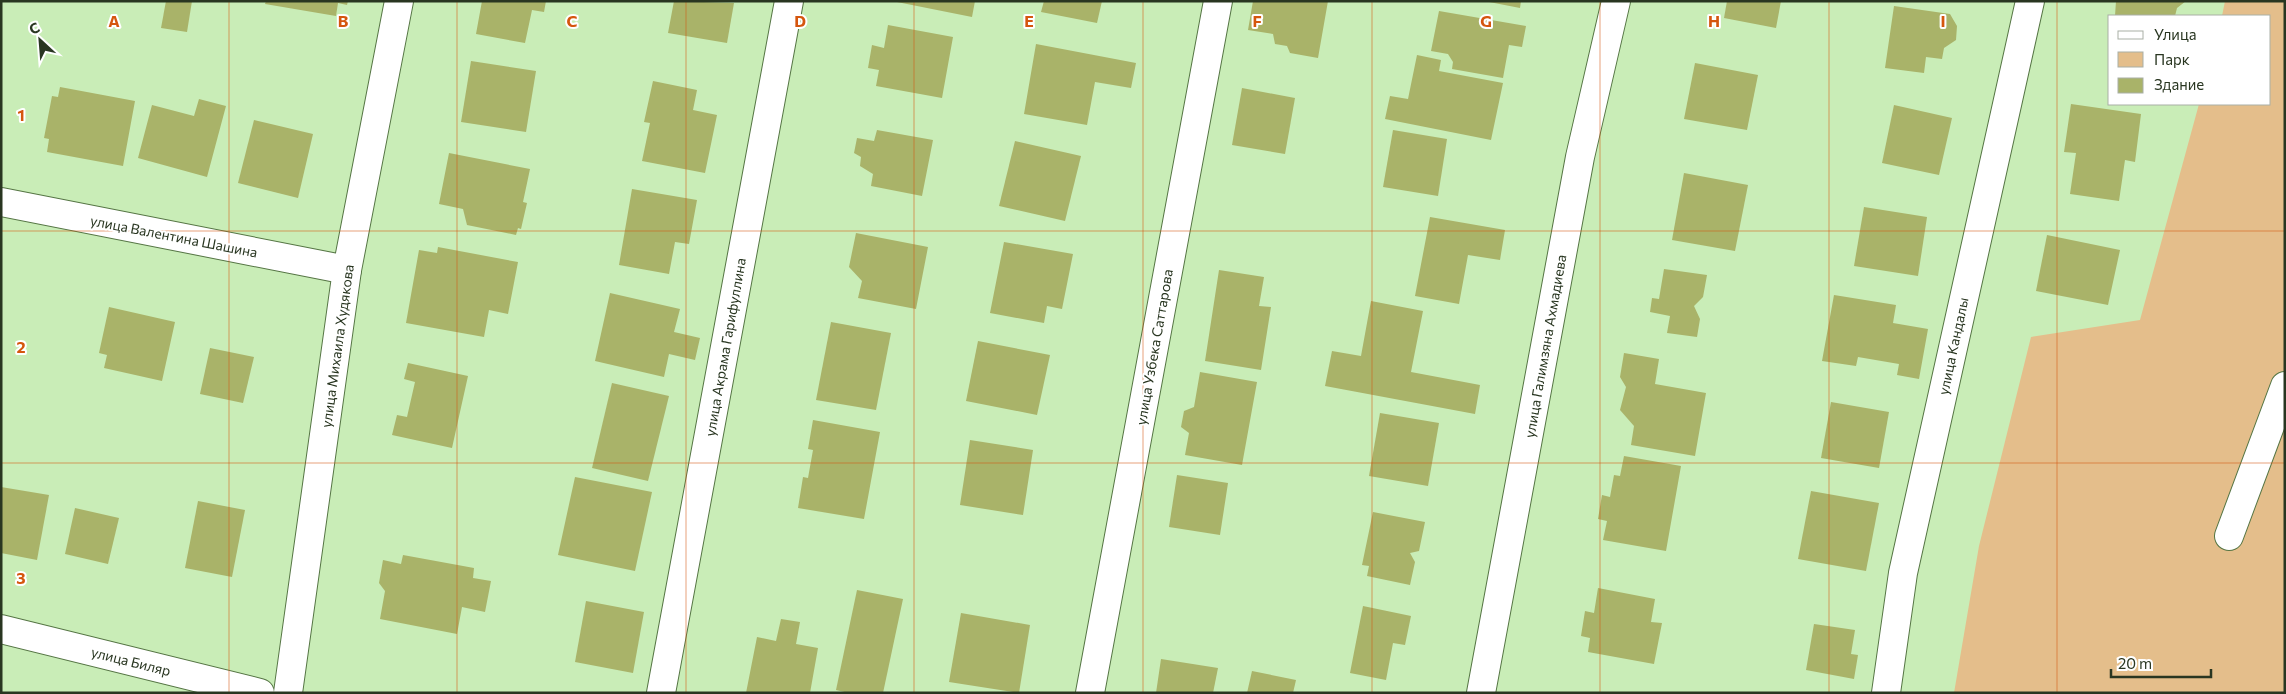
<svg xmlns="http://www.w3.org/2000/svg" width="2286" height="694" viewBox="0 0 2286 694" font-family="Commissioner,sans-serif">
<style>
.green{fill:#e4be8b}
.building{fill:#a9b369}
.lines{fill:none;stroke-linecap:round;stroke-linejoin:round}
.street-casing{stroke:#557544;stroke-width:30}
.street{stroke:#fff;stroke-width:28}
.grid{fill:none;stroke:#d5560e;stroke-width:1;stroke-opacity:0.55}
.labels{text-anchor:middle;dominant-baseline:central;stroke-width:4;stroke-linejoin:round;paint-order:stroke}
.street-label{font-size:14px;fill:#293621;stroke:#fff}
.grid-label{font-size:16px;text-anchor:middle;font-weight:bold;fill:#d5560e;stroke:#fff;stroke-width:4;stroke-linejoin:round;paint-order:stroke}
</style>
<rect width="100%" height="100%" fill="#c9edb7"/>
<!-- green -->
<polygon class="green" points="2225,1 2285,1 2285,693 1954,693 1979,546 2031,337 2140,320 2199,104 2270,104 2270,16 2222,16"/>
<!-- building -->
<g class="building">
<polygon points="166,1 192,1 187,32 161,28"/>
<polygon points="266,1 348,1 347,5 338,3 336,16 265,4"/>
<polygon points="482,1 546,1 544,12 532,10 525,43 476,34"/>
<polygon points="674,1 734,3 727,43 668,33"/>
<polygon points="892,1 975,1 972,17"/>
<polygon points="1044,1 1102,1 1097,23 1041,12"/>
<polygon points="1253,1 1328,1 1318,58 1290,53 1287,46 1275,44 1273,34 1248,30"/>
<polygon points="1484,1 1521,1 1520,8"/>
<polygon points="1727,1 1781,1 1776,28 1724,18"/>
<polygon points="2116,1 2186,1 2177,8 2175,16 2115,16"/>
<polygon points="1894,6 1950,14 1957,26 1956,40 1944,48 1942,59 1926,57 1924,73 1885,68"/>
<polygon points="1439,11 1526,26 1522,47 1509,45 1503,78 1452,69 1453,62 1448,54 1431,51"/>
<polygon points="888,25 953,37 942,98 876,86 879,70 868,68 872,45 884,48"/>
<polygon points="1036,44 1136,63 1131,88 1095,82 1087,125 1024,114"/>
<polygon points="1417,55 1441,60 1439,71 1503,83 1491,140 1385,119 1390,96 1408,99"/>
<polygon points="471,61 536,71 526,132 461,122"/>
<polygon points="1695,63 1758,75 1747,130 1684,119"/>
<polygon points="653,81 697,90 693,110 717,115 705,173 642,161 650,123 644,122"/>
<polygon points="60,87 135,101 123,166 47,152 49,139 44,138 52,96 58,97"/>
<polygon points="1242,88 1295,98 1285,154 1232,145"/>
<polygon points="199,99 226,106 207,177 138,158 152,105 194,116"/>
<polygon points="2071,104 2141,114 2135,162 2125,160 2119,201 2070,194 2076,153 2064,152"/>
<polygon points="1894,105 1952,118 1939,175 1882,163"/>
<polygon points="254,120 313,134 298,198 238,183"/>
<polygon points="877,130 933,140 922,196 871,186 873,174 860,166 861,157 854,153 857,138 874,141"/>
<polygon points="1393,130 1447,139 1438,196 1383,187"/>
<polygon points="1015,141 1081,156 1065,221 999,206"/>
<polygon points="449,153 530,169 523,202 527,203 521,229 518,228 516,235 467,225 463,209 439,204"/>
<polygon points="1684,173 1748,185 1735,251 1672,240"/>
<polygon points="632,189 697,200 689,244 675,242 669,274 619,265"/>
<polygon points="1864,207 1927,217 1918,276 1854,266"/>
<polygon points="1430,217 1505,230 1500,260 1468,255 1459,304 1415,296"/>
<polygon points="856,233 928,247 916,309 858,298 862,281 849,267"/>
<polygon points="2047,235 2120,250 2108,305 2036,291"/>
<polygon points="1004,242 1073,254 1062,309 1047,306 1044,323 990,313"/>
<polygon points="438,247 518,262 508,314 489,310 484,337 406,323 419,250 437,253"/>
<polygon points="1664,269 1707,275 1703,297 1694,306 1700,319 1697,337 1667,333 1670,316 1650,312 1652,298 1659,299"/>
<polygon points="1219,270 1264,277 1259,306 1271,307 1261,370 1205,361"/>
<polygon points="610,293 680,309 674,332 700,338 695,360 669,354 664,377 595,361"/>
<polygon points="1834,295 1896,305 1893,323 1928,329 1919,379 1897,375 1899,364 1858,357 1856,366 1822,361"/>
<polygon points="1371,301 1423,311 1411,372 1480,385 1475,414 1325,386 1332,351 1361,356"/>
<polygon points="109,307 175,322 162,381 104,368 107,355 99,353"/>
<polygon points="831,322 891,333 876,410 816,400"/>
<polygon points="978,341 1050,355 1037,415 966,401"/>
<polygon points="210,348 254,357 243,403 200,394"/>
<polygon points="1624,353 1659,359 1655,384 1706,393 1695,456 1631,445 1634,426 1620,410 1626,387 1620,377"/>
<polygon points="408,363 468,376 452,448 392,435 397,415 407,417 415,382 404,379"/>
<polygon points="1200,372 1257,382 1242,465 1185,455 1189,433 1181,427 1184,411 1194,407"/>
<polygon points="612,383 669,396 648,481 592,468"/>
<polygon points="1831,402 1889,412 1879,468 1821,458"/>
<polygon points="1380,413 1439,423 1428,486 1369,476"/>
<polygon points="813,420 880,432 864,519 798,508 803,477 808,478 813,450 808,449"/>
<polygon points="970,440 1033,450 1023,515 960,505"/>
<polygon points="1624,456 1681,466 1666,551 1603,540 1607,521 1598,519 1602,495 1610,497 1614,475 1620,476"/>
<polygon points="1177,475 1228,483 1220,535 1169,527"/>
<polygon points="575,477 652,492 635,571 558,555"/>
<polygon points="1,487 49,495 37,560 1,553"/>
<polygon points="1811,491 1879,503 1866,571 1798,559"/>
<polygon points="198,501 245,510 232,577 185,568"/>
<polygon points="75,508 119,518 108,564 65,554"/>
<polygon points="1373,512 1425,522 1419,551 1410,553 1415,562 1410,585 1367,576 1369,566 1362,565"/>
<polygon points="403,555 474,568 473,578 491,581 485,612 462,607 457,634 380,619 385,591 379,583 383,560 401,564"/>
<polygon points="1598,588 1655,599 1651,622 1662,623 1654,664 1588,652 1590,638 1581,636 1585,611 1594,613"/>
<polygon points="857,590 903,599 883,693 849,693 836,690"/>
<polygon points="586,601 644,612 633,673 575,662"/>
<polygon points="1363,606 1411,616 1405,645 1393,643 1386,680 1350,673"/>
<polygon points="961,613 1030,625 1019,693 949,682"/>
<polygon points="781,619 800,622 796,644 818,648 810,693 746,693 757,637 776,641"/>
<polygon points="1814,624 1855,630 1851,654 1858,655 1854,679 1806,670"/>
<polygon points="1161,659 1218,668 1213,693 1156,693"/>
<polygon points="1252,671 1296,680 1293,693 1247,693"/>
</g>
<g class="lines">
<!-- street casing -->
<g class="street-casing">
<g id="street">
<polyline points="1,202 347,270"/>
<polyline points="2229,536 2285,386"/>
<polyline points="1,629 260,693"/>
<polyline points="288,693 347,270 399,1"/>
<polyline points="661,693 789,1"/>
<polyline points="1090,693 1218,1"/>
<polyline points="1481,693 1580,157 1616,1"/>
<polyline points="1886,693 1903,573 2030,1"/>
</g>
</g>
<!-- street -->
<use href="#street" class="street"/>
</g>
<!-- grid -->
<path class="grid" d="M229 1V693M457 1V693M686 1V693M914 1V693M1143 1V693M1372 1V693M1600 1V693M1829 1V693M2057 1V693M1 231H2285M1 463H2285"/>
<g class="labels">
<!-- street labels -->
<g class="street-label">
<text transform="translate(174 236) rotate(11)">улица Валентина Шашина</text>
<text transform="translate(337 346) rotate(-82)">улица Михаила Худякова</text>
<text transform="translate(1545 346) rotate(-80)">улица Галимзяна Ахмадиева</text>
<text transform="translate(1953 346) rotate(-78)">улица Кандалы</text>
<text transform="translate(725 347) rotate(-80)">улица Акрама Гарифуллина</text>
<text transform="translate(1154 347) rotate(-80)">улица Узбека Саттарова</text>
<text transform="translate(131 661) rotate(14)">улица Биляр</text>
</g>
</g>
<g class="grid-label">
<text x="114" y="27">A</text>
<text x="343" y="27">B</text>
<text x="572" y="27">C</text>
<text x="800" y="27">D</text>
<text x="1029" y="27">E</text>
<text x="1257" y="27">F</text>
<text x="1486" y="27">G</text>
<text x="1714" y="27">H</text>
<text x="1943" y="27">I</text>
<text x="21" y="121">1</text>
<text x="21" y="353">2</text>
<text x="21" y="584">3</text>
</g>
<!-- border -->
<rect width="2286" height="694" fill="none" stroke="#293621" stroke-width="5"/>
<!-- legend -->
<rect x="2108" y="15" width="162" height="90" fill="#ffffff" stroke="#a9afa6"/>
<rect x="2118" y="31" width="25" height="8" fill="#ffffff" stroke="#a9afa6"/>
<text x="2154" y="40" font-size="15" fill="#293621">Улица</text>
<rect x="2118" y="52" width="25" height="15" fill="#e4be8b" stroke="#a9afa6"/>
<text x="2154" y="65" font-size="15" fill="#293621">Парк</text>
<rect x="2118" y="78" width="25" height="15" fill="#a9b369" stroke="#a9afa6"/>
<text x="2154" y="90" font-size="15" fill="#293621">Здание</text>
<!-- north arrow -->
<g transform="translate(40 40) rotate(334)" stroke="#ffffff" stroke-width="4" paint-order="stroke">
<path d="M0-4L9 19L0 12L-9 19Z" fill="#293621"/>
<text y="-8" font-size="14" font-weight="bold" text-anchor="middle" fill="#293621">С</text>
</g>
<!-- scale -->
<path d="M2111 669v8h100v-8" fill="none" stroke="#293621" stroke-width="2.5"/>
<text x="2118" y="669" font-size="15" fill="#293621" stroke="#ffffff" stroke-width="4" paint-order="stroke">20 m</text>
</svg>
